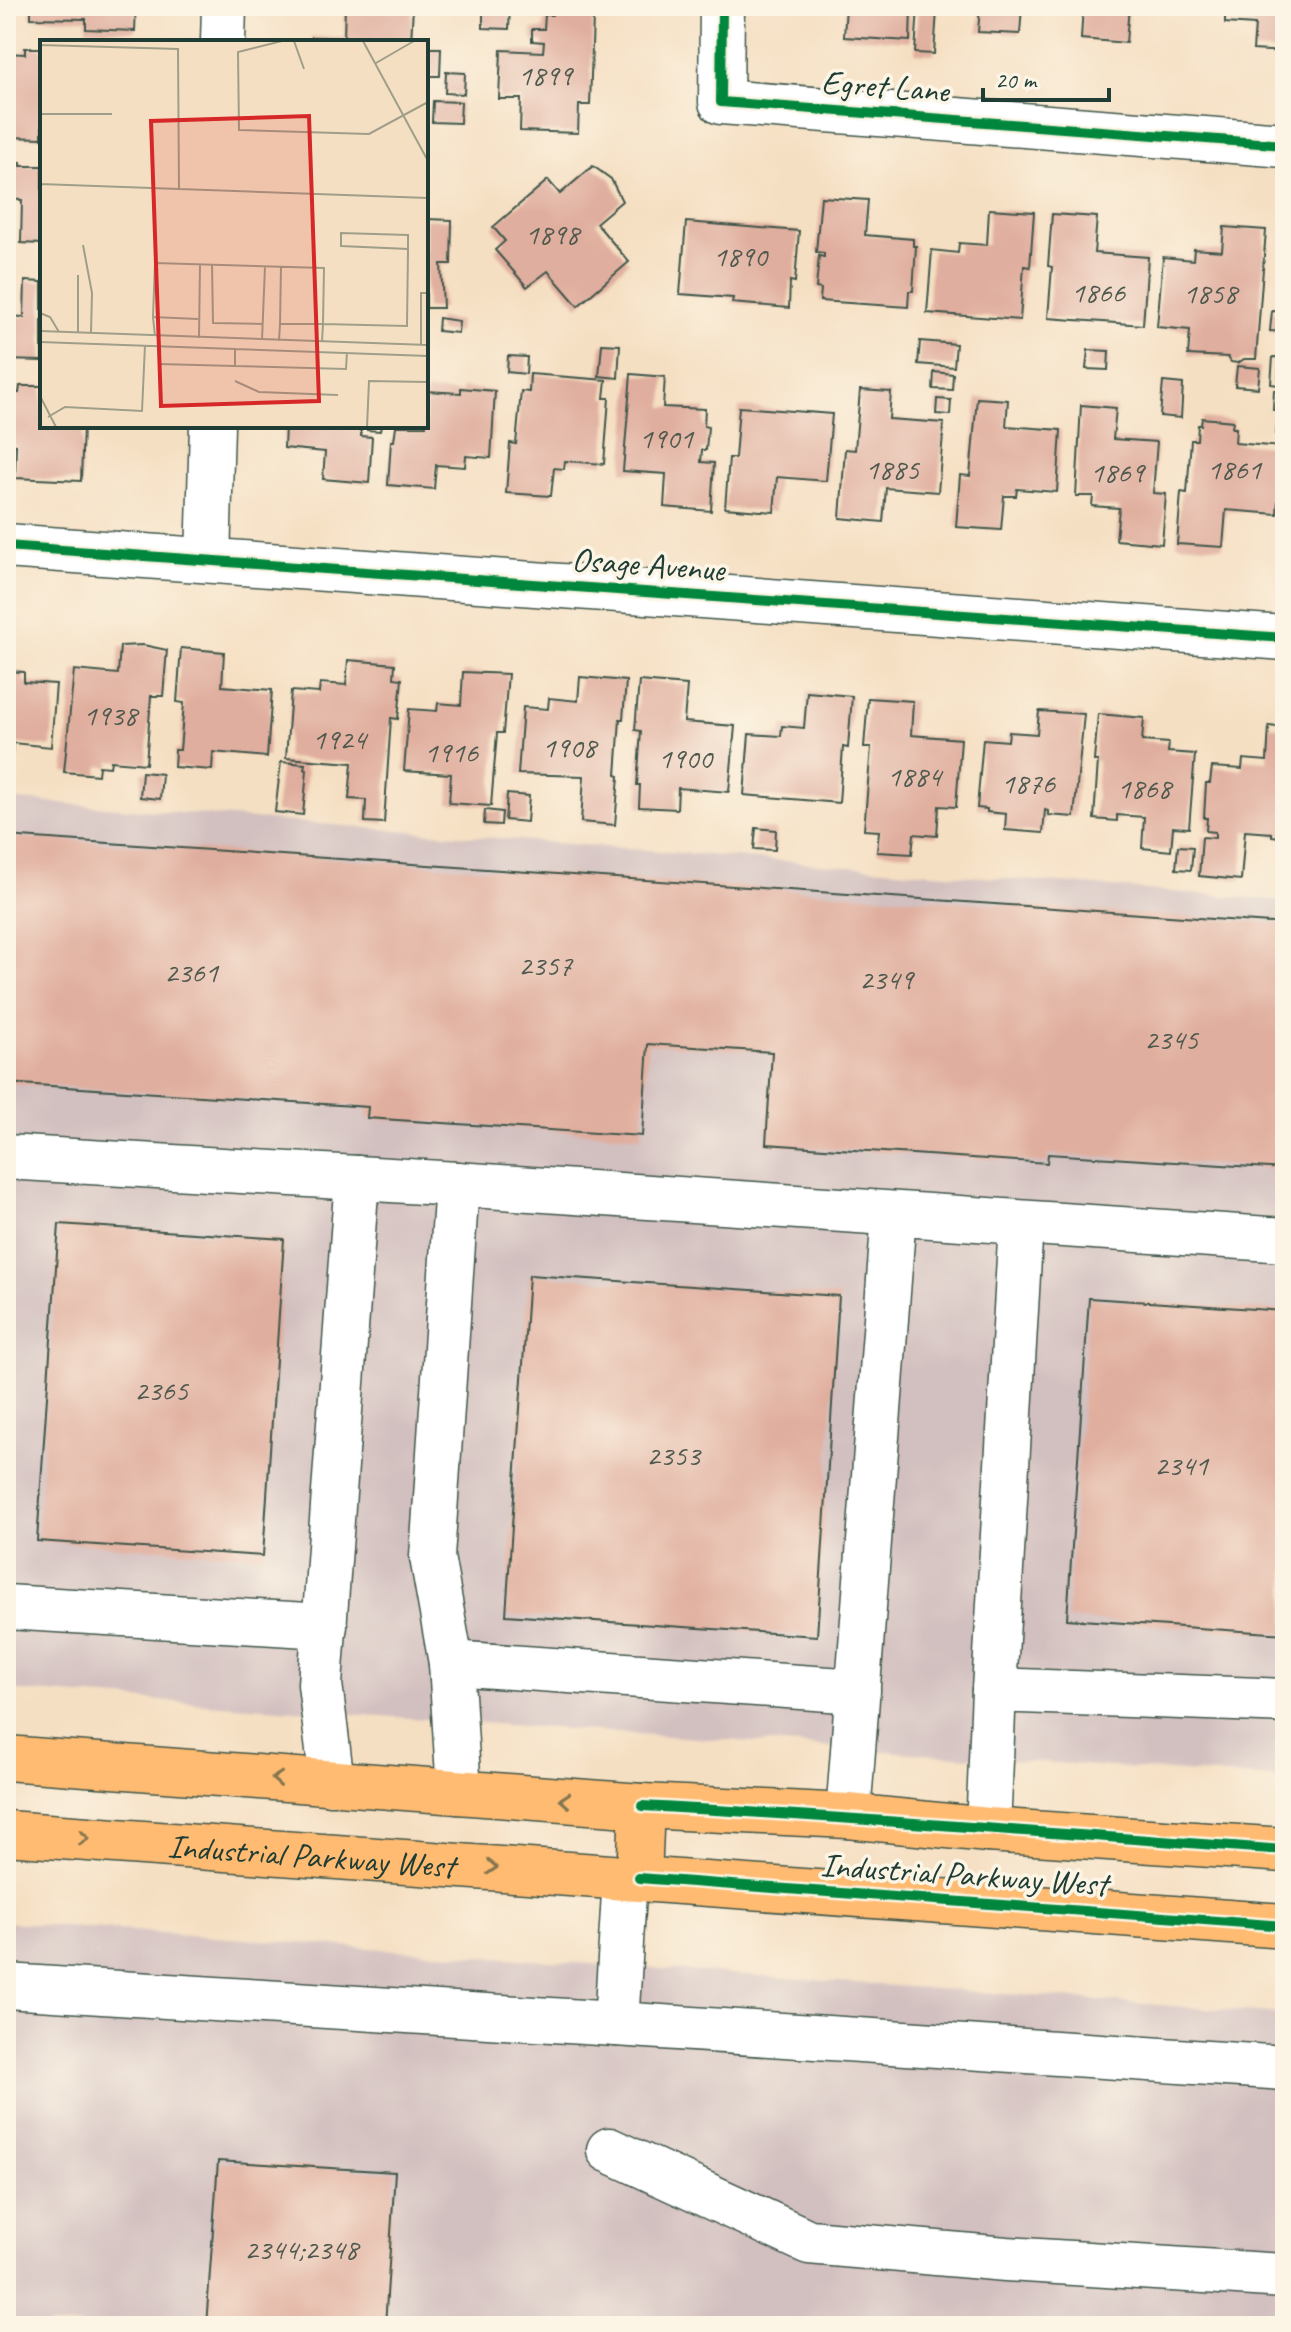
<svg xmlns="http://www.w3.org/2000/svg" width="1291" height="2332" viewBox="0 0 1291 2332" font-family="Caveat,sans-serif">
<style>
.industrial{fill:#d2bfbf}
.building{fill:#e0ae9e}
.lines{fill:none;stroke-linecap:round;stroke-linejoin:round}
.minor-casing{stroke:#3f5549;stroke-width:47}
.major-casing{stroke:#3f5549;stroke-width:47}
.minor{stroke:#fff;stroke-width:44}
.major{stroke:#ffbb71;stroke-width:44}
.cycleway-casing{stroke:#fcf5e5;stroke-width:15}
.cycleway{stroke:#00873e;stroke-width:10}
.oneway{stroke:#84764f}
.labels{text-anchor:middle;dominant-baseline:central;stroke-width:7;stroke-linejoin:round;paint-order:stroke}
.number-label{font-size:30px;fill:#4f594e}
.street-label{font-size:34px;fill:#1f3d34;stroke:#fcf5e5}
.inset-road{fill:none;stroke:#9f9e89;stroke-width:2}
.view{fill:#d62828;fill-opacity:0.15;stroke:#d62828;stroke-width:4}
.inset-edge{fill:none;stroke:#1f3d34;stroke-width:4}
</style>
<rect width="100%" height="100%" fill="#fcf5e5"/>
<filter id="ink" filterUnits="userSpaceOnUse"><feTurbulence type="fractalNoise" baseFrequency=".0125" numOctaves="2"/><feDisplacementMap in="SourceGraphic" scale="16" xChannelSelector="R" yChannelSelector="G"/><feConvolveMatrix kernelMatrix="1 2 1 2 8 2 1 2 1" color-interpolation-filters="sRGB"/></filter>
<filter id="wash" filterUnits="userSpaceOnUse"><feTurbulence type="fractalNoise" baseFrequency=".006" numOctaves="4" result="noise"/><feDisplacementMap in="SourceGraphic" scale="32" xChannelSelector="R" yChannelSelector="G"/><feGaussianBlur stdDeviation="1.8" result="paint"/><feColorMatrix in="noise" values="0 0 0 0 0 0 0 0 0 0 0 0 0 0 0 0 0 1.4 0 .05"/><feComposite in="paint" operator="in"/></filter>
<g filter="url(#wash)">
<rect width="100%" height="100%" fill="#f5dfc2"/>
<!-- industrial -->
<g class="industrial">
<polygon points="6,799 1285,901 1285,1779 6,1690"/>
<polygon points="6,1922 1285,2014 1285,2326 6,2326"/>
</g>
<g id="blocks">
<!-- building -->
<g class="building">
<polygon points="31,6 136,6 135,31 86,29 86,19 31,18"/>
<polygon points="345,6 413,6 411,42 312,42 312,37 344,38"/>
<polygon points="483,6 510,6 509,29 483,28"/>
<polygon points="552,6 577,6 577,16 593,17 590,105 579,105 578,133 520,131 521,99 499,99 501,50 543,52 544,42 532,41 532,29 544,29 545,15 552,15"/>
<polygon points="846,6 911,6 910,41 844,37"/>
<polygon points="918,6 933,6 933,10 937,10 934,54 915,53"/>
<polygon points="980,6 1022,6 1020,34 978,32"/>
<polygon points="1083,6 1129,6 1126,43 1081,39"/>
<polygon points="1146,6 1180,6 1180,10 1146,8"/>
<polygon points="1201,6 1285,6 1285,52 1253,50 1255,25 1225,23 1225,15 1201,13"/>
<polygon points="25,48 42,48 42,138 6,137 8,83 6,83 6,53 25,54"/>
<polygon points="426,48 441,48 440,76 426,76"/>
<polygon points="446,72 465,73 464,94 445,93"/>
<polygon points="433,101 461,102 460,123 432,122"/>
<polygon points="6,161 21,162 21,166 42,166 42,244 21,243 22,200 6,199"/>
<polygon points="593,166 611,179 622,201 596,223 629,262 578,306 548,271 527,287 495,250 505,241 493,227 548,180 560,194"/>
<polygon points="821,197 868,200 865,235 913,239 913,246 916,246 913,291 909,291 908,307 820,301 821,289 816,288 819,256 824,257 824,253 816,252"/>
<polygon points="989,209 1034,212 1030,267 1024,266 1020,320 927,313 932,250 958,253 959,243 987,245"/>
<polygon points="1052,214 1097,217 1094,253 1148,257 1143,325 1048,318 1052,267 1048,266"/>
<polygon points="426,219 452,220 451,264 441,264 443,308 426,308"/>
<polygon points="686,222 799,231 795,282 790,281 789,308 732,303 733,298 680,294"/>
<polygon points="1224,227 1266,230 1256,359 1244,359 1238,363 1231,362 1228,357 1188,355 1190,330 1157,327 1163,257 1193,260 1194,249 1222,251"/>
<polygon points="1283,240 1285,240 1285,285 1279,284"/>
<polygon points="25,281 42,282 42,361 6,360 6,316 24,317"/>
<polygon points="1272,311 1285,312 1285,332 1270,331"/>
<polygon points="439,318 459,321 458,333 438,331"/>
<polygon points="920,341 956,344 954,367 918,364"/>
<polygon points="602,344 620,345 618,378 599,376"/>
<polygon points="1088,350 1109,351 1108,370 1086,369"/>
<polygon points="508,356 527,357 526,374 507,372"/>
<polygon points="1273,357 1285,358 1285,386 1271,384"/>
<polygon points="1237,366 1260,368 1258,388 1235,386"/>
<polygon points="934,372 953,374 952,390 933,389"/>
<polygon points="530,374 606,380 604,398 609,398 604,464 565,461 564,469 554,468 551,496 506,493 510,443 516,444 521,391 529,392"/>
<polygon points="631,374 665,377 663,407 705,409 704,426 708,427 706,450 702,450 701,462 714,463 711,511 664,507 666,474 623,471"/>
<polygon points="1163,382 1183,384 1181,418 1160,416"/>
<polygon points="20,386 42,386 42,426 83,426 81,481 15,478 16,445 6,444 6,393 19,393"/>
<polygon points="461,388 495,391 491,458 466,456 465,467 436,465 434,489 388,485 391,441 394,441 396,426 426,426 426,391 461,393"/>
<polygon points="860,390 891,392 889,419 944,423 938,492 886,488 883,522 840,518 845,449 855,450"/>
<polygon points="1274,390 1285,391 1285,435 1276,434 1278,410 1273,410"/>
<polygon points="977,398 1008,400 1006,426 1061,430 1057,492 1017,489 1016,496 1004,496 1001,530 956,527 960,475 970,476"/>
<polygon points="937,399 951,400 950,415 936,414"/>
<polygon points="1081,405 1116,408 1113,439 1157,442 1153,493 1166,494 1162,544 1116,540 1119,508 1092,506 1093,496 1076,496"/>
<polygon points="739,407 832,414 826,481 777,477 774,512 725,508 729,458 735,458"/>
<polygon points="1202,418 1233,421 1232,428 1236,428 1235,443 1282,447 1283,438 1285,438 1285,447 1282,447 1277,514 1226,510 1223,547 1177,544 1181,492 1187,493 1191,440 1197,440 1198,425 1201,425"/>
<polygon points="285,426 361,426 361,436 372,437 369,483 323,479 325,452 284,448"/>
<polygon points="367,426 381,426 380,431 367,430"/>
<polygon points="143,645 167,650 163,696 151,696 146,764 111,761 110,767 99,766 98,775 64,772 74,670 118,674 120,646"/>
<polygon points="181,648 224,652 222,686 272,690 267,757 213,752 212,770 174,767 175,750 180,750 184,703 177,702"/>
<polygon points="348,660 395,664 394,678 402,679 398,719 391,718 384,823 365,822 366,800 349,799 352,763 286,758 291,691 319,693 320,683 346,685"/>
<polygon points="6,671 24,672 24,682 56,684 51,747 13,743 11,771 6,770"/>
<polygon points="463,672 508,674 503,733 497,733 491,806 449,803 451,774 404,771 409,709 437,711 438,703 461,705"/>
<polygon points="580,677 626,681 623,719 620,719 616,775 619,776 615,825 581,822 584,776 518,774 523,707 548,709 549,698 578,701"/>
<polygon points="639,681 687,685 684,722 735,726 729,792 678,788 677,809 639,807 640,785 637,785 641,731 635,730"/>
<polygon points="807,692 852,696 848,748 843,747 839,803 744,795 749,734 781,736 782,726 804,728"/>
<polygon points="868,698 913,701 911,735 961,739 956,807 939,806 937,836 914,834 912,854 877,852 879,831 864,830 871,747 864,747"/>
<polygon points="1039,711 1084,714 1074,817 1048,815 1048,811 1045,810 1043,833 1005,830 1006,814 987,812 987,809 977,808 983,739 1008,741 1009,732 1037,734"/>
<polygon points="1098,714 1144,718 1142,741 1169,743 1168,752 1195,754 1189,828 1173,827 1171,851 1142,848 1144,817 1117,815 1117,821 1094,819 1098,761 1094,761"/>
<polygon points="1269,726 1285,728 1285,838 1272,836 1272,833 1245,831 1241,880 1199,876 1202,837 1215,838 1215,832 1206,831 1207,818 1204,818 1206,783 1210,783 1212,767 1242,769 1243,759 1267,761"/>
<polygon points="281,762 305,764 304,769 307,770 303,815 275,812"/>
<polygon points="142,772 162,774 160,799 140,797"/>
<polygon points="507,794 529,796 527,822 505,820"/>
<polygon points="485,810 502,812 501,825 484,824"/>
<polygon points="756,828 776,830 775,850 754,849"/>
<polygon points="6,836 1285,924 1285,1169 1048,1154 1047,1163 766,1144 772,1052 648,1044 642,1136 367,1118 368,1107 6,1083"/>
<polygon points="1178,846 1193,847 1191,870 1176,869"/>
<polygon points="59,1224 284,1239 263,1556 37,1541"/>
<polygon points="529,1275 839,1296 817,1636 506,1615"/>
<polygon points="1089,1298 1285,1311 1285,1634 1067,1619"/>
<polygon points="218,2161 395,2172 385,2326 206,2326"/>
</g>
</g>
</g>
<g filter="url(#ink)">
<use href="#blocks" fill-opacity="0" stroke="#3f5549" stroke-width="2"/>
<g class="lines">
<!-- minor casing -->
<g class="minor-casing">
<g id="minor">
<polyline points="722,6 721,102 1285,145"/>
<polyline points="223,42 224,6"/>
<polyline points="6,546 1285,638"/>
<polyline points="208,560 212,426"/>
<polyline points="6,1157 457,1184 1285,1240"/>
<polyline points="457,1184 432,1557 451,1663 858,1691"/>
<polyline points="6,1607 325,1626"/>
<polyline points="451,1663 459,1792"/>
<polyline points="994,1690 1021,1223"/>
<polyline points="332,1783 320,1684 357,1178"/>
<polyline points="848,1816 894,1214"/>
<polyline points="988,1830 994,1690 1285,1701"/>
<polyline points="625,1877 616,2024 1285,2068"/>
<polyline points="6,1986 616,2024"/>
<polyline points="609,2150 809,2242 1006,2259 1285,2276"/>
</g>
</g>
<!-- major casing -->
<g class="major-casing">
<g id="major">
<polyline points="6,1758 642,1806 848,1816 988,1830 1285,1850"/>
<path id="s1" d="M6 1833 1285 1926"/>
<polyline points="639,1878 642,1806"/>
</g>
</g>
<!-- minor -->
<use href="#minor" class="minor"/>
<!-- major -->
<use href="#major" class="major"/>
<!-- cycleway casing -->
<g class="cycleway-casing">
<g id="cycleway">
<polyline points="722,6 721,102 1285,145"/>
<polyline points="6,546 1285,638"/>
<path d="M642 1806C857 1817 1071 1835 1285 1850"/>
<polyline points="639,1878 1285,1926"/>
</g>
</g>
<!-- cycleway -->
<use href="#cycleway" class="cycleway"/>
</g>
<!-- one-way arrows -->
<defs><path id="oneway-chevron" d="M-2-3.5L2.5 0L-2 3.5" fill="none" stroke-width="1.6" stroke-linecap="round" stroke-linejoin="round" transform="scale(2)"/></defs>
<g class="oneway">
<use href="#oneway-chevron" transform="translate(277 1779) rotate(-176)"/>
<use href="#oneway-chevron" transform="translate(565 1800) rotate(-176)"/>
<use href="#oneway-chevron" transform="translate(84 1838) rotate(4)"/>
<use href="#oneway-chevron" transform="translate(492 1867) rotate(4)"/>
</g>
</g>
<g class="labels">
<!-- number labels -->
<g class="number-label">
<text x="545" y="75">1899</text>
<text x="552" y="234">1898</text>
<text x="740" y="256">1890</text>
<text x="1098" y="292">1866</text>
<text x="1210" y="293">1858</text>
<text x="666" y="438">1901</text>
<text x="892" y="469">1885</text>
<text x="1234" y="469">1861</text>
<text x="1117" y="472">1869</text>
<text x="110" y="715">1938</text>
<text x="339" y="739">1924</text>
<text x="569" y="747">1908</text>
<text x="451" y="752">1916</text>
<text x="685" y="758">1900</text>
<text x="914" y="776">1884</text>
<text x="1028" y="783">1876</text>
<text x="1144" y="788">1868</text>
<text x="545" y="965">2357</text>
<text x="191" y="972">2361</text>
<text x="886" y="979">2349</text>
<text x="1171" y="1039">2345</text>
<text x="161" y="1390">2365</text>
<text x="673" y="1455">2353</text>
<text x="1181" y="1465">2341</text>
<text x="301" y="2249">2344;2348</text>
</g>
<!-- street labels -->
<g class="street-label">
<text transform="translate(885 86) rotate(4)">Egret Lane</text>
<text transform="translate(648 564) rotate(4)">Osage Avenue</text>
<text stroke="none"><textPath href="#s1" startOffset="306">Industrial Parkway West</textPath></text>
<text transform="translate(964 1874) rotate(4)">Industrial Parkway West</text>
</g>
</g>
<!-- overview -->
<g transform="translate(40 40)">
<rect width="388" height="388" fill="#f5dfc2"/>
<path class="inset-road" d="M242 1 198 12 199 90 329 94 388 62M254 1 264 29M323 1 388 121M0 5 138 9 139 149M336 23 374 1M0 47V1M0 74H72M0 95V173M0 144 388 158M43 205 52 253 51 293M172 224 173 283 223 284M38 235V293M0 273 10 277 19 292M113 277 115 223 284 228 283 284H240L239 301M240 284 241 226M0 291 388 305M115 296 113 277 158 279M159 298 160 224M222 300 225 226M0 302 388 316M282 302 283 284 367 286 368 209 301 206V193L368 195V209M381 305V253H388M195 308V326L306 329 307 312M119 324 195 326M195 341 219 352 298 355M0 356 16 387M8 377 25 367 102 371 105 305M327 387 329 341 388 342"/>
<path class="view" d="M269 76 279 361 121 366 111 81Z"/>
<rect width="388" height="388" class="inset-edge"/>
</g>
<!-- margin -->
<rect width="1291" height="2332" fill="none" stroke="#fcf5e5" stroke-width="32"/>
<!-- scale -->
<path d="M983 88v12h126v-12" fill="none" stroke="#1f3d34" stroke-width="4"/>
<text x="995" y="88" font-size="24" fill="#1f3d34" stroke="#fcf5e5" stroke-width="6" paint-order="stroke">20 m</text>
</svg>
